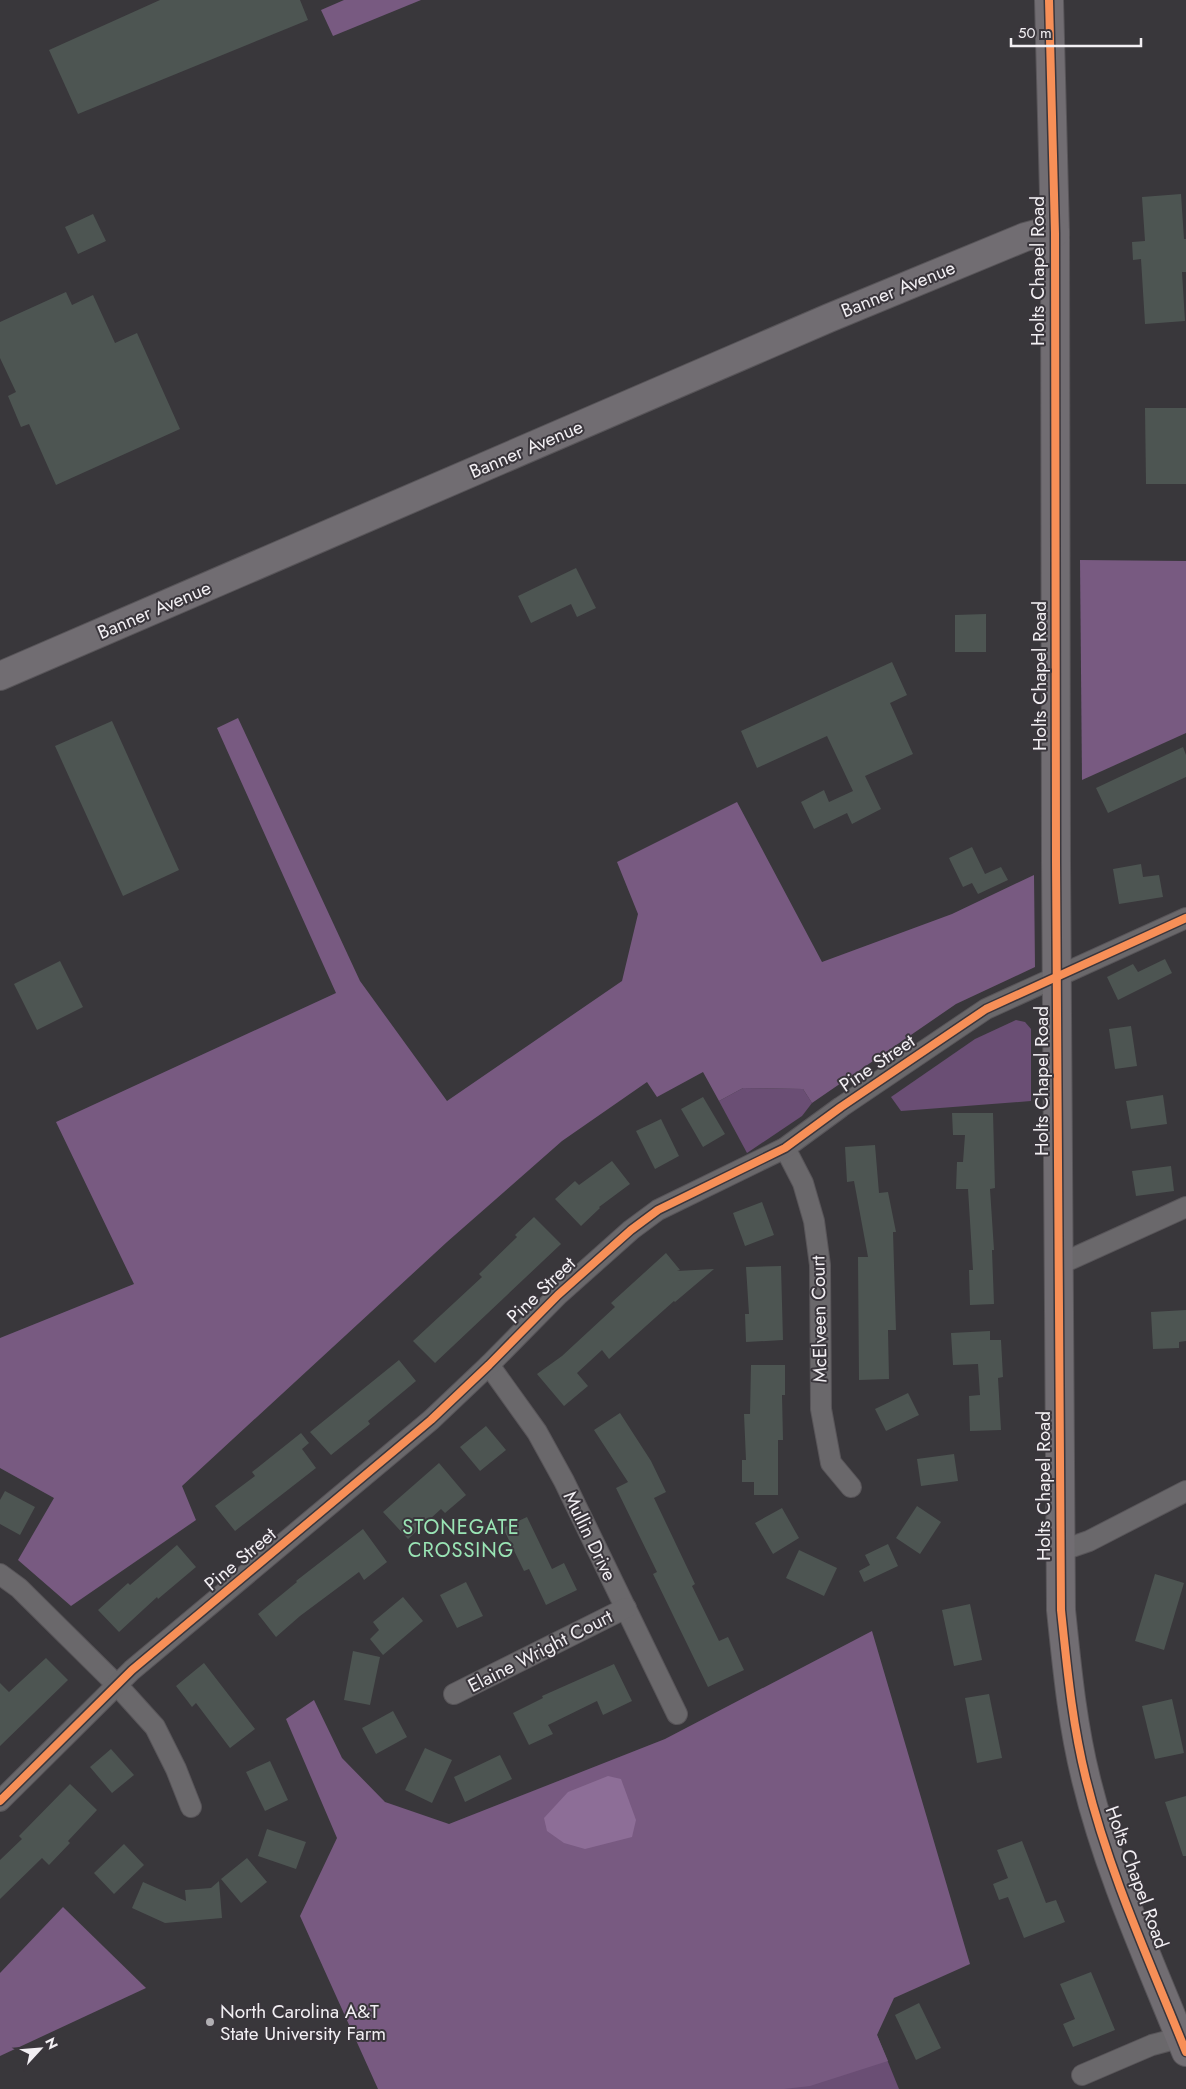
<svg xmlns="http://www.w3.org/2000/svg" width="1186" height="2089" viewBox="0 0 1186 2089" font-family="Jost,sans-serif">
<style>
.green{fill:#6a4e74}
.forest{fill:#785a81}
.water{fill:#8d6e97}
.building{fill:#4d5552}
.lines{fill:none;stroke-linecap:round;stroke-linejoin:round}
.street-casing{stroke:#585559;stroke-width:22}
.secondary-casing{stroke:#585559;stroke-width:30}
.street{stroke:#6a686b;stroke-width:20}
.secondary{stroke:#716d72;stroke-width:28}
.cycleway-casing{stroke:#3a363c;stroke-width:11}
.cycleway{stroke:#f78f57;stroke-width:8}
.poi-dot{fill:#b1afb3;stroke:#3a363c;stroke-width:2}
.labels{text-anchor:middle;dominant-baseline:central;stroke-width:4;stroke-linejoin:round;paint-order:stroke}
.street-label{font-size:19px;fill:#f2eff3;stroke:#3a363c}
.poi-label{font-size:19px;fill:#f2eff3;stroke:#3a363c;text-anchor:start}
.neighbourhood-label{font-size:20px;letter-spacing:1px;fill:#9ae5b5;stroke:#3a363c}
</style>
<rect width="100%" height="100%" fill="#39373b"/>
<!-- green -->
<g class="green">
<polygon points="1016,1020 1025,1022 1031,1029 1031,1101 901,1111 891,1097 975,1039"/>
<polygon points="743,1088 803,1089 812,1103 802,1116 747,1153 719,1101"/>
<polygon points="877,2035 899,2089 709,2089"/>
</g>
<!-- forest -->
<g class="forest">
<polygon points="344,0 421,0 333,36 321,10"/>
<polygon points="1080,560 1186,561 1186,733 1082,780"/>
<polygon points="238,718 360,981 447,1101 622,981 638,914 617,862 737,802 822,962 952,914 1034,875 1035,967 956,1004 812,1103 803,1089 743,1088 719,1101 703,1072 657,1097 647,1082 562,1141 447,1242 182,1486 196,1520 71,1606 18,1560 54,1498 0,1468 0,1338 134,1284 56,1122 336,993 217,728"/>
<polygon points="872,1631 970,1964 894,1998 877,2035 888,2061 810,2086 784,2089 378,2089 300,1916 337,1838 286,1719 314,1700 342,1758 385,1802 449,1824 665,1739"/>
<polygon points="63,1907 146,1988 0,2056 0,1973"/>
</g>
<!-- water -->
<polygon class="water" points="608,1776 621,1779 636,1820 632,1837 585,1849 564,1843 547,1831 544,1818 568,1792"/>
<!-- building -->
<g class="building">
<polygon points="160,0 300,0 308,20 78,114 49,50"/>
<polygon points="1181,194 1184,239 1186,239 1186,272 1182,272 1185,321 1145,324 1141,259 1133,260 1132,242 1145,241 1142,197"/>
<polygon points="93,214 106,241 78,254 65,227"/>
<polygon points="66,292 72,305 93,295 115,343 137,333 180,429 56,485 29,424 21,427 8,396 16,392 0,358 0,322"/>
<polygon points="1145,408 1186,408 1186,484 1146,484"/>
<polygon points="576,568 596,608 577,617 571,604 531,623 518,596"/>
<polygon points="986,614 986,652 955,652 955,615"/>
<polygon points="892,662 907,695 890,703 913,754 865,776 881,809 852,824 847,813 814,829 801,802 824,790 829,802 853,791 827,736 757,768 741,731"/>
<polygon points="112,721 179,870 123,896 55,746"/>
<polygon points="1183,747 1186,755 1186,777 1108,813 1096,788"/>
<polygon points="972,847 985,874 1001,867 1008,880 978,894 972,883 963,887 949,858"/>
<polygon points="1141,864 1143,877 1159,875 1163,897 1119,904 1113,869"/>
<polygon points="1165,959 1172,973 1118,1000 1107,977 1133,964 1138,972"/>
<polygon points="60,961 83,1007 37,1030 14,984"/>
<polygon points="1131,1026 1137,1066 1115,1069 1109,1029"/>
<polygon points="1163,1095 1167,1124 1131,1129 1126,1101"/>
<polygon points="703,1097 725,1134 703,1147 681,1109"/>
<polygon points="952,1113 993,1113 995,1188 990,1189 994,1250 992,1250 994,1304 970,1305 969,1270 973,1270 968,1189 956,1189 957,1162 963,1162 965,1135 953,1135"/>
<polygon points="661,1119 679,1156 655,1169 636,1131"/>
<polygon points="875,1145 879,1193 888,1192 896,1232 893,1232 896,1330 888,1330 889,1379 859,1380 858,1257 868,1257 854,1181 847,1182 845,1147"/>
<polygon points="612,1161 630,1184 599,1207 600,1208 581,1226 555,1199 575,1181 579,1185"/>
<polygon points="1171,1166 1174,1191 1136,1196 1132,1171"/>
<polygon points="762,1202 774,1235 745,1246 733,1213"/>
<polygon points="534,1217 561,1244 435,1363 413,1341 482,1277 479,1274 517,1237 515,1235"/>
<polygon points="666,1253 680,1270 677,1271 714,1269 675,1302 674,1301 609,1359 602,1350 577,1373 588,1386 564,1406 537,1374 562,1356 615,1307 611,1303"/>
<polygon points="781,1266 783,1340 746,1342 745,1314 749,1314 746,1267"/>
<polygon points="1186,1310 1186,1341 1179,1342 1179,1348 1153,1349 1151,1312"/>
<polygon points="990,1331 990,1340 1001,1340 1003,1377 998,1378 1001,1430 970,1431 969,1396 980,1395 978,1364 953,1365 951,1333"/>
<polygon points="399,1360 416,1381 368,1421 370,1424 331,1455 310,1432"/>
<polygon points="751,1365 785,1365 785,1395 782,1395 783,1440 778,1440 778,1495 754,1495 754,1482 742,1482 742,1460 746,1460 744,1414 750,1414"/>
<polygon points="908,1393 919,1415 886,1431 875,1409"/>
<polygon points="620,1413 651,1461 666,1492 654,1498 695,1584 692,1586 719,1641 728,1637 744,1670 708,1687 653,1574 657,1572 616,1488 628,1482 594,1430"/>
<polygon points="486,1426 506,1450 480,1471 460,1447"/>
<polygon points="301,1433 309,1443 302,1449 316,1468 235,1531 215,1506 255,1476 252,1472"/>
<polygon points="954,1454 958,1481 921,1486 917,1459"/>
<polygon points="439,1463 466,1495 445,1513 441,1509 408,1539 383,1512"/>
<polygon points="5,1491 35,1507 20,1535 0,1524 0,1500"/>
<polygon points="917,1506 941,1522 920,1554 896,1538"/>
<polygon points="782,1508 799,1538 773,1554 755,1523"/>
<polygon points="527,1517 552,1569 564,1563 577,1590 546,1605 529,1569 524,1571 503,1528"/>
<polygon points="363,1529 387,1562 364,1580 359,1572 300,1616 276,1637 258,1614 297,1582 296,1581"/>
<polygon points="888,1544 898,1566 864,1582 859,1571 870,1565 865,1555"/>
<polygon points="177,1545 196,1567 158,1599 157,1597 119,1632 98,1610 128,1583 130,1585"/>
<polygon points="799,1550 837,1568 824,1596 786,1578"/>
<polygon points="1155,1574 1184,1583 1164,1650 1135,1641"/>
<polygon points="466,1582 483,1616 457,1628 440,1595"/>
<polygon points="403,1597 423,1621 383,1655 370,1639 379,1630 373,1622"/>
<polygon points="970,1604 982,1660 954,1666 942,1610"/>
<polygon points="353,1651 380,1657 370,1705 344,1700"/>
<polygon points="46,1658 68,1680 0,1746 0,1683 9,1692"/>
<polygon points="204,1663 255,1729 230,1748 196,1703 192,1707 176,1686"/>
<polygon points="614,1664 632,1701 603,1715 597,1701 548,1725 553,1734 529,1745 513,1713 543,1698 542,1696"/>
<polygon points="989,1694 1002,1758 977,1763 965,1698"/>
<polygon points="1172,1699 1184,1753 1155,1759 1142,1706"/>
<polygon points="393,1711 407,1737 376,1754 362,1728"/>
<polygon points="425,1748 452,1760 432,1803 405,1790"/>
<polygon points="111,1749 134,1775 112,1793 90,1767"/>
<polygon points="500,1755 512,1779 465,1802 454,1777"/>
<polygon points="270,1761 288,1800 265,1811 246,1772"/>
<polygon points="70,1784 97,1810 68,1841 70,1843 49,1865 42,1858 0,1899 0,1860 22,1839 19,1836"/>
<polygon points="1186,1796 1186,1856 1183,1856 1165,1802"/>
<polygon points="267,1829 306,1842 296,1869 258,1856"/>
<polygon points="1022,1841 1046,1903 1056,1900 1065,1922 1024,1938 1008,1897 999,1900 993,1884 1008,1878 997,1850"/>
<polygon points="124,1844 144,1865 114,1894 94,1873"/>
<polygon points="247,1858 267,1882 241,1903 221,1879"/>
<polygon points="219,1881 222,1918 165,1923 132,1908 143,1882 186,1901 185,1890 211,1888"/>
<polygon points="1091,1972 1115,2030 1073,2047 1063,2024 1075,2019 1060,1984"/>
<polygon points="919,2003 941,2048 916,2060 895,2015"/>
</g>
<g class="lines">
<!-- street casing -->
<g class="street-casing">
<g id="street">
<polyline points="785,1148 803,1183 814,1221 820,1265 821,1409 831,1463 851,1487"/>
<polyline points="1058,1265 1186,1207"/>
<polyline points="489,1365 537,1432 564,1481 677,1714"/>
<polyline points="1060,1551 1089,1541 1186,1491"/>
<polyline points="0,1574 19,1588 117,1685 155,1727 176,1769 191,1807"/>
<polyline points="454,1694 626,1608"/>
<polyline points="0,1801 132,1670 431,1420 489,1365 558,1295 631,1230 658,1210 785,1148 841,1107 986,1009 1186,918"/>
<polyline points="1082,2075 1152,2045 1186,2036"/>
</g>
</g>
<!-- secondary casing -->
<g class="secondary-casing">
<g id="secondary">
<path d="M1049 0 1055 233 1056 862 1061 1610C1067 1667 1072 1723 1086 1779 1109 1873 1150 1962 1186 2052"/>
<polyline points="0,676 829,318 1025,237 1040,233 1055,233"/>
</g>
</g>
<!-- street -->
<use href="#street" class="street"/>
<!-- secondary -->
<use href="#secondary" class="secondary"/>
<!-- cycleway casing -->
<g class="cycleway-casing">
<g id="cycleway">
<path d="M1049 0 1055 233 1056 862 1061 1610C1067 1667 1072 1723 1086 1779 1109 1873 1150 1962 1186 2052"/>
<polyline points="0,1801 132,1670 431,1420 489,1365 558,1295 631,1230 658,1210 785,1148 841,1107 986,1009 1186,918"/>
</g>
</g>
<!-- cycleway -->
<use href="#cycleway" class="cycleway"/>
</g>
<!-- markers -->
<circle class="poi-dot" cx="210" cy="2022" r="5"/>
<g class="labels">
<!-- street labels -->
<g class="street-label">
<text transform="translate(1037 271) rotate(-90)">Holts Chapel Road</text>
<text transform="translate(898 289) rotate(-22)">Banner Avenue</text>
<text transform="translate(526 449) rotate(-23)">Banner Avenue</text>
<text transform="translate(154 610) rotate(-23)">Banner Avenue</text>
<text transform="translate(1039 676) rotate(-90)">Holts Chapel Road</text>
<text transform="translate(877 1063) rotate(-34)">Pine Street</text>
<text transform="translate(1041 1081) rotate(-90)">Holts Chapel Road</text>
<text transform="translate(541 1290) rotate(-44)">Pine Street</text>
<text transform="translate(819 1319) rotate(-91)">McElveen Court</text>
<text transform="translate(1043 1486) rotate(-90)">Holts Chapel Road</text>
<text transform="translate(590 1536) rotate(64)">Mullin Drive</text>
<text transform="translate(240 1559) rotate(-40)">Pine Street</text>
<text transform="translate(540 1651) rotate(-27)">Elaine Wright Court</text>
<text transform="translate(1137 1877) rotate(70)">Holts Chapel Road</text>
</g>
<!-- poi labels -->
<g class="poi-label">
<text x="220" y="2011">North Carolina A&amp;T<tspan x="220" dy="22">State University Farm</tspan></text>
</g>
<!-- neighbourhood labels -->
<g class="neighbourhood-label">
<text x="461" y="1527">STONEGATE<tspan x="461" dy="23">CROSSING</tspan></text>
</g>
</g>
<!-- north arrow -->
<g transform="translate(40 2049) rotate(64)" stroke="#3a363c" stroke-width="4" paint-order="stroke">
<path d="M0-4L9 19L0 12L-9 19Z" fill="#f2eff3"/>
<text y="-8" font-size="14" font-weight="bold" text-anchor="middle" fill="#f2eff3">N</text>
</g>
<!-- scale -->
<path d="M1011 38v8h130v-8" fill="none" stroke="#f2eff3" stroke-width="2.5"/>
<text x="1018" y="38" font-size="15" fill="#f2eff3" stroke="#3a363c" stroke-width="4" paint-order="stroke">50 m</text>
</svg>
